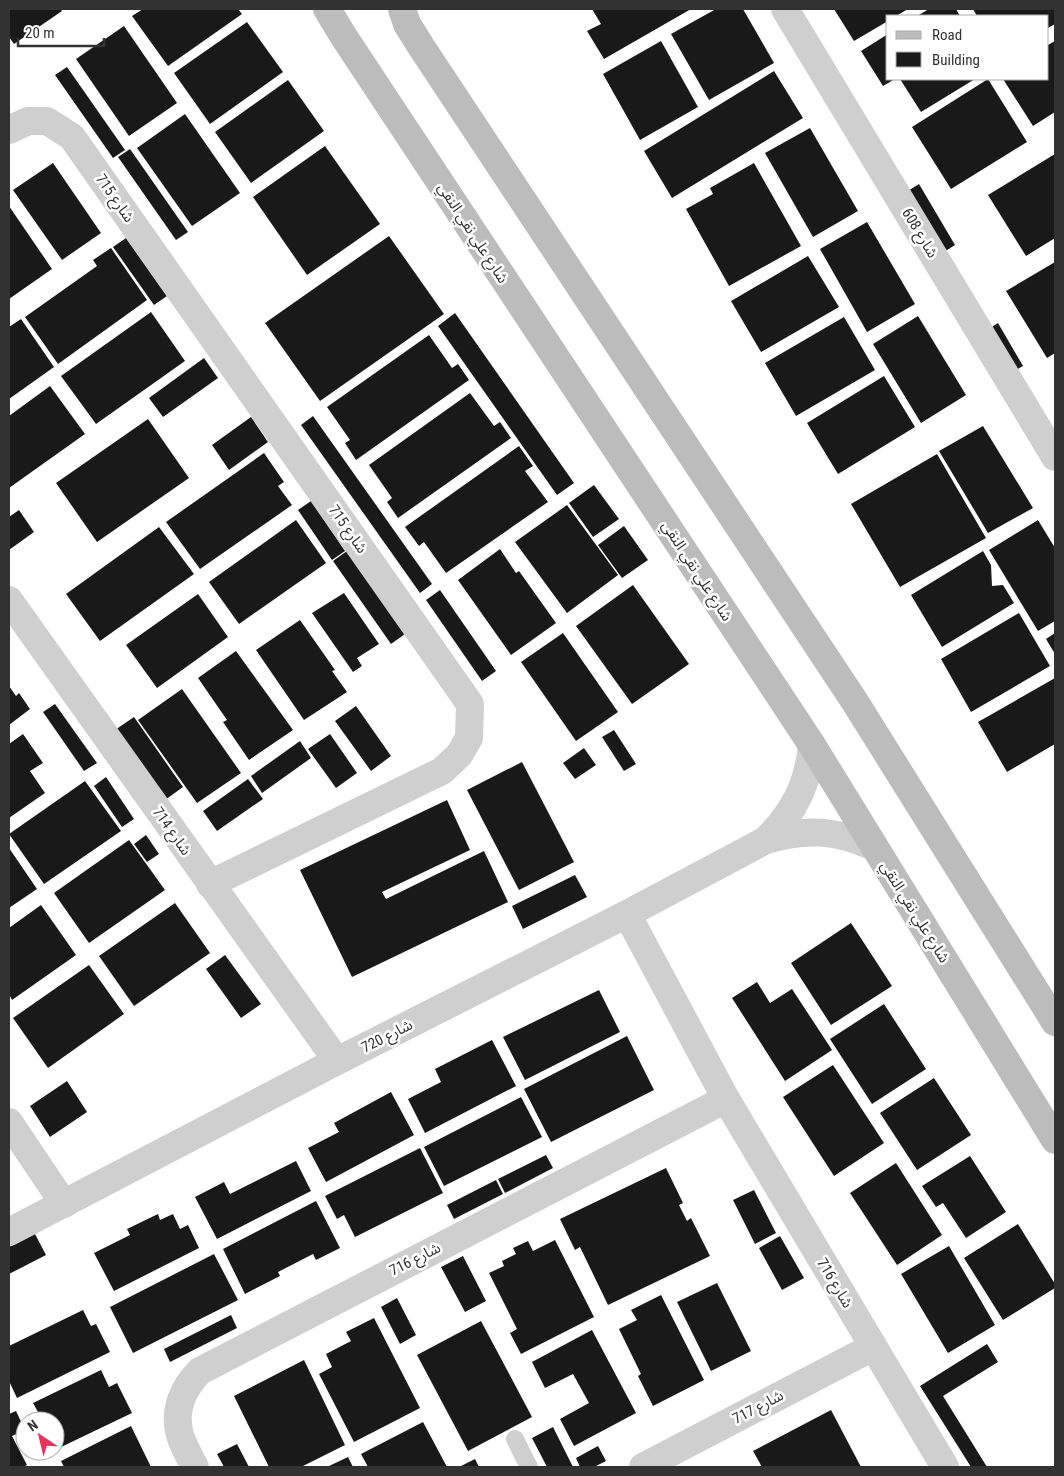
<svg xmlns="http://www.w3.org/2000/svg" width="1064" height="1476" viewBox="0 0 1064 1476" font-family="'Roboto Condensed','Noto Sans Arabic',sans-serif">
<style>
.building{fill:#191919}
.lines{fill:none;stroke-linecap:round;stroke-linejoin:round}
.lane{stroke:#cfcfcf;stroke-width:18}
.street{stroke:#cfcfcf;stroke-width:28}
.secondary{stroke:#bcbcbc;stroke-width:28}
.labels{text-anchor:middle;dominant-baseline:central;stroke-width:5;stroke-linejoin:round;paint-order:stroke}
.street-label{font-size:15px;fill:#323232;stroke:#fff}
</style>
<rect width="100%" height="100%" fill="#fff"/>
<!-- building -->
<g class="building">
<polygon points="9,9 60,9 62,11 14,44 9,37"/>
<polygon points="143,9 238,9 242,14 168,66 132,16"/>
<polygon points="592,9 691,9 604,59 587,31 601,24"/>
<polygon points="716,9 743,9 774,63 709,100 671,34"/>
<polygon points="834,9 908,9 896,16 888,16 888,21 854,41"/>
<polygon points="929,9 956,9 960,16 917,16"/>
<polygon points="973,9 1055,9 1055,24 1048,28 1048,16 977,16"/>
<polygon points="247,22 283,72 210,124 174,73"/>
<polygon points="124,26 177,103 129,136 76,59"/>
<polygon points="888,34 888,79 895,79 883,86 861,51"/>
<polygon points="661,41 698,107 640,140 603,74"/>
<polygon points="1055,41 1055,112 1033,126 1003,79 1048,79 1048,45"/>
<polygon points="67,67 125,150 113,158 55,75"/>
<polygon points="774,71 803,118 672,198 644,151"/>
<polygon points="900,79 975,79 921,112"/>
<polygon points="988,79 1027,142 951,189 912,127"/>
<polygon points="288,80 324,131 251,183 215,132"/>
<polygon points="185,114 240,193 192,226 137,148"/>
<polygon points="810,128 858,211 813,237 765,153"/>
<polygon points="325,146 380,224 307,275 253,197"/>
<polygon points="130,149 188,232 176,240 118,157"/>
<polygon points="1055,154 1055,238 1026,256 988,195"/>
<polygon points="53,163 101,233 62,260 13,190"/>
<polygon points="754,163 801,246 729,286 686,209 713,194 710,188"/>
<polygon points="919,184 955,245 939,255 903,194"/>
<polygon points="9,206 52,269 9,299"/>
<polygon points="867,222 915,304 867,332 820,249"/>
<polygon points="389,236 444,314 320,401 265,323"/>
<polygon points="126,238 167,296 154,305 113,247"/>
<polygon points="111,248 147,300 58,364 25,317 97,266 93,260"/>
<polygon points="808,256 839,307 761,352 731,301"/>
<polygon points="1055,262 1055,353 1047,358 1006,291"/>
<polygon points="151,312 185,361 96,424 61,376"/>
<polygon points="455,313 574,483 557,495 438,326"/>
<polygon points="918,316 966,395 921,423 873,344"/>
<polygon points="844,317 875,370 796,416 765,363"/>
<polygon points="21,319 54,367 9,399 9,327"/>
<polygon points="998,323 1023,366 1009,374 984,332"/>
<polygon points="429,335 452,368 458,364 469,380 356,460 345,443 350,440 327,407"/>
<polygon points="204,358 218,378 163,417 149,398"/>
<polygon points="884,376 915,427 838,474 807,423"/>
<polygon points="50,386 85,434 9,488 9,416"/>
<polygon points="470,393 494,426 500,422 511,438 398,518 387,502 392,498 369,465"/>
<polygon points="313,416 432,584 420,593 301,425"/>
<polygon points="251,417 268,442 229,470 212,445"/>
<polygon points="148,419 189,478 97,542 56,483"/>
<polygon points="983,426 1033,508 988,533 939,451"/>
<polygon points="519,446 533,466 525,471 548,502 446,573 424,542 419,546 405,527"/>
<polygon points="264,453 284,482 278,486 292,505 200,569 166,522"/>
<polygon points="937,454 986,538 900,587 851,504"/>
<polygon points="594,485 619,519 593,537 569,503"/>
<polygon points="311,501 345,551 332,560 298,510"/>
<polygon points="567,505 618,575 567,613 515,542"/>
<polygon points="19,510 34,532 9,550 9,517"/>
<polygon points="296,520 326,563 239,624 209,582"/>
<polygon points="1038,520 1055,548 1055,621 1038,631 989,550"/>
<polygon points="624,526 648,560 622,578 598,545"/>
<polygon points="159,527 194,574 100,641 66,594"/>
<polygon points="500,549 516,573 519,571 556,623 511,655 458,580"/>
<polygon points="347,551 405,634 391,644 333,561"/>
<polygon points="983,551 991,565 992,586 1003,585 1014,603 942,647 911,595"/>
<polygon points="633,585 689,664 632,704 576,626"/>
<polygon points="440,590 496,671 482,681 426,600"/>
<polygon points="344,593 379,644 357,658 362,666 353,672 312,613"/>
<polygon points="198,594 228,637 157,688 126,645"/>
<polygon points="1019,613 1050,666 971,712 941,659"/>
<polygon points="300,620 335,670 332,671 347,692 304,720 256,650"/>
<polygon points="563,633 618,712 576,741 521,662"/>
<polygon points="1055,633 1055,654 1046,639"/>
<polygon points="236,651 293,730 249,760 223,722 227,720 198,678"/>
<polygon points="1055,678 1055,744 1007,772 978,722"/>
<polygon points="9,686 16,696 19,693 30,709 9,725"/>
<polygon points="182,689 241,773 197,803 138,720"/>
<polygon points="55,704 97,763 84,771 43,712"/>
<polygon points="356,706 391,756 371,771 335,721"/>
<polygon points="134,717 183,787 165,800 115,730"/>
<polygon points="614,730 636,764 624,771 602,737"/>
<polygon points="23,734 43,763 30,771 45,793 9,818 9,744"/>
<polygon points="330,734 357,773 336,788 308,749"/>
<polygon points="300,741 311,758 262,793 251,776"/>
<polygon points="584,748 596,765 575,779 563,763"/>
<polygon points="522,762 574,862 519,890 467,790"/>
<polygon points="106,777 134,819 122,827 94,786"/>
<polygon points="248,779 263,799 217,831 203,811"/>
<polygon points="85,781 121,831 44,884 9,834"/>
<polygon points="447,800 470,850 382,892 386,899 484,851 508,902 352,977 300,870"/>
<polygon points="146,835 159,854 147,862 134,844"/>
<polygon points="129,840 165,890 89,943 54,893"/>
<polygon points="9,848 37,889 9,908"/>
<polygon points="575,875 587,897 523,929 512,906"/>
<polygon points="175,903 210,953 134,1006 99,956"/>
<polygon points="41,905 76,955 12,1000 9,994 9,928"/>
<polygon points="851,923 892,986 831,1025 791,963"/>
<polygon points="225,955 261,1004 241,1018 206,969"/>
<polygon points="89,965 124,1014 48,1068 13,1018"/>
<polygon points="757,982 770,1003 792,989 832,1050 785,1081 732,998"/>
<polygon points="599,990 620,1032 525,1080 503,1037"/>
<polygon points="884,1004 926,1069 872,1104 830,1039"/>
<polygon points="627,1036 654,1090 551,1142 524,1089"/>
<polygon points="492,1040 516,1086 425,1133 408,1099 441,1082 435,1069"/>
<polygon points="833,1065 884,1143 834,1176 783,1097"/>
<polygon points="934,1078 971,1135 917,1170 880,1113"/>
<polygon points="67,1081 87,1112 50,1137 30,1106"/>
<polygon points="391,1092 414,1135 326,1182 308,1148 339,1132 334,1123"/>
<polygon points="521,1097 542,1137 444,1186 424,1147"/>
<polygon points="420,1148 443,1193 355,1237 344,1215 337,1219 325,1196"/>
<polygon points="546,1155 553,1168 505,1193 498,1179"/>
<polygon points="970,1156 1006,1212 966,1238 943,1203 936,1207 922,1186"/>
<polygon points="296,1161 311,1191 217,1239 195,1197 224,1182 230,1194"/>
<polygon points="896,1163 942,1235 897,1265 850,1193"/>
<polygon points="666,1168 683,1203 679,1205 687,1221 691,1218 710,1256 608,1305 580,1247 575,1250 560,1219"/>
<polygon points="496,1180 503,1194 454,1219 447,1205"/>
<polygon points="754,1190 776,1233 755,1244 733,1200"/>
<polygon points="316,1201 340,1248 316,1260 313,1254 278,1272 280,1276 245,1294 223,1249"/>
<polygon points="158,1214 160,1220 173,1214 180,1229 188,1225 199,1248 114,1291 94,1253 130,1235 127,1229"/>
<polygon points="1018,1224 1055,1284 1055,1288 1003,1320 964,1258"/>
<polygon points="35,1234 46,1255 9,1274 9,1247"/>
<polygon points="780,1236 804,1278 782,1290 759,1248"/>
<polygon points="555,1240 594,1317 521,1354 510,1333 517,1329 489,1273 504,1266 502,1261 516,1254 513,1248 528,1241 533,1251"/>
<polygon points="949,1246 995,1325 948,1353 901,1274"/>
<polygon points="214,1254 238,1300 133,1353 110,1307"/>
<polygon points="463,1256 486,1301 465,1312 441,1267"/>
<polygon points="717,1283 751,1351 711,1371 677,1302"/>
<polygon points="661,1295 704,1380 653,1406 638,1376 641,1374 619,1329 637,1320 631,1310"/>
<polygon points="397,1298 416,1335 400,1344 381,1307"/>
<polygon points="83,1310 91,1326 96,1324 110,1352 17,1398 9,1381 9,1346"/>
<polygon points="231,1315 237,1328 170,1362 164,1349"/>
<polygon points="374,1318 420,1408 354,1442 319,1374 332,1367 326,1354 351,1341 346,1332"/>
<polygon points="481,1321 532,1417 468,1451 417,1355"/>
<polygon points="592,1330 636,1413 574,1446 560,1419 589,1403 573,1374 545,1388 532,1362"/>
<polygon points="987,1344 998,1362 943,1396 987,1467 971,1467 920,1386"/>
<polygon points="304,1360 345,1445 301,1467 269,1467 234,1396"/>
<polygon points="101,1370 109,1387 117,1383 132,1413 57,1449 55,1445 55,1421 43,1421 33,1403"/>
<polygon points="831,1410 861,1467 762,1467 753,1451"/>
<polygon points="16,1411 25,1430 12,1436 27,1465 23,1467 9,1467 9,1414"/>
<polygon points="423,1422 447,1467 368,1467 361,1454"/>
<polygon points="131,1426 151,1467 64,1467 61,1461"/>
<polygon points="553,1427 573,1467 547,1467 532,1438"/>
<polygon points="237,1444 249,1467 224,1467 217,1454"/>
<polygon points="598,1446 606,1461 594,1467 580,1467 576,1458"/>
<polygon points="348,1457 353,1467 327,1467"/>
<polygon points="475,1459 479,1467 459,1467"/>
</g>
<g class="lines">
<!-- lane -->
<polyline class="lane" points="515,1439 529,1467"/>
<!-- street -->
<g class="street">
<polyline points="785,9 1055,457"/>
<polyline points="9,130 28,121 47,121 72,137 470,704 469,738 459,755 442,771 210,884"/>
<polyline points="9,600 337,1061"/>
<path d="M766 840C794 812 808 785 812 745"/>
<polyline points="627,914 726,1099"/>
<polyline points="9,1122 64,1204"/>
<path d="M9 1232 337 1061 627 914 766 840C806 828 836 830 874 847"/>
<path d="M195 1467C190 1457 183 1446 180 1435 173 1410 183 1388 200 1371L726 1099 945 1467"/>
<polyline points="643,1467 873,1347"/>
</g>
<!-- secondary -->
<g class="secondary">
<polyline points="327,9 344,37 812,745 1055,1140"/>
<polyline points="402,9 407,24 422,48 855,702 1055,1022"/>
</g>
</g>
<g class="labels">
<!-- street labels -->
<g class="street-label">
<text transform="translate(115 198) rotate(55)">شارع 715</text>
<text transform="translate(473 233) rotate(57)">شارع علي نقي النقي</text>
<text transform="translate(920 233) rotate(59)">شارع 608</text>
<text transform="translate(348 529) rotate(55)">شارع 715</text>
<text transform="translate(697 571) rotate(57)">شارع علي نقي النقي</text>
<text transform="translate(172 831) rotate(55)">شارع 714</text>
<text transform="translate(915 912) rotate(58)">شارع علي نقي النقي</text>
<text transform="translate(387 1036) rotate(-27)">شارع 720</text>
<text transform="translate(415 1259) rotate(-27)">شارع 716</text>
<text transform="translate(835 1283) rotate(59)">شارع 716</text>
<text transform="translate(758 1407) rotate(-28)">شارع 717</text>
</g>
</g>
<!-- border -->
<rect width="1064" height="1476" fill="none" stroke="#323232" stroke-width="20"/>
<!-- legend -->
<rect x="886" y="15" width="162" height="65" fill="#ffffff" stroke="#adadad"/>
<rect x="896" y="31" width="25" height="8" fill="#bcbcbc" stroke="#adadad"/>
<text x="932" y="40" font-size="15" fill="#323232">Road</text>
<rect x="896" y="52" width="25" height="15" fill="#191919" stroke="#adadad"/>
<text x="932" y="65" font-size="15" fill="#323232">Building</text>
<!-- north arrow -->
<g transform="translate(40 1436) rotate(325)"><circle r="24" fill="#ffffff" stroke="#adadad"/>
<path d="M0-4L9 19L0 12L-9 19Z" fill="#ea325a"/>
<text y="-8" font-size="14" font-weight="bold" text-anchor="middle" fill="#323232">N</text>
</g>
<!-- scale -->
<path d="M18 38v8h86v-8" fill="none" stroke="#323232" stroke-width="2.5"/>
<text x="25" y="38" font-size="15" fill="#323232" stroke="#ffffff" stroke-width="4" paint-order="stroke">20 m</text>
</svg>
